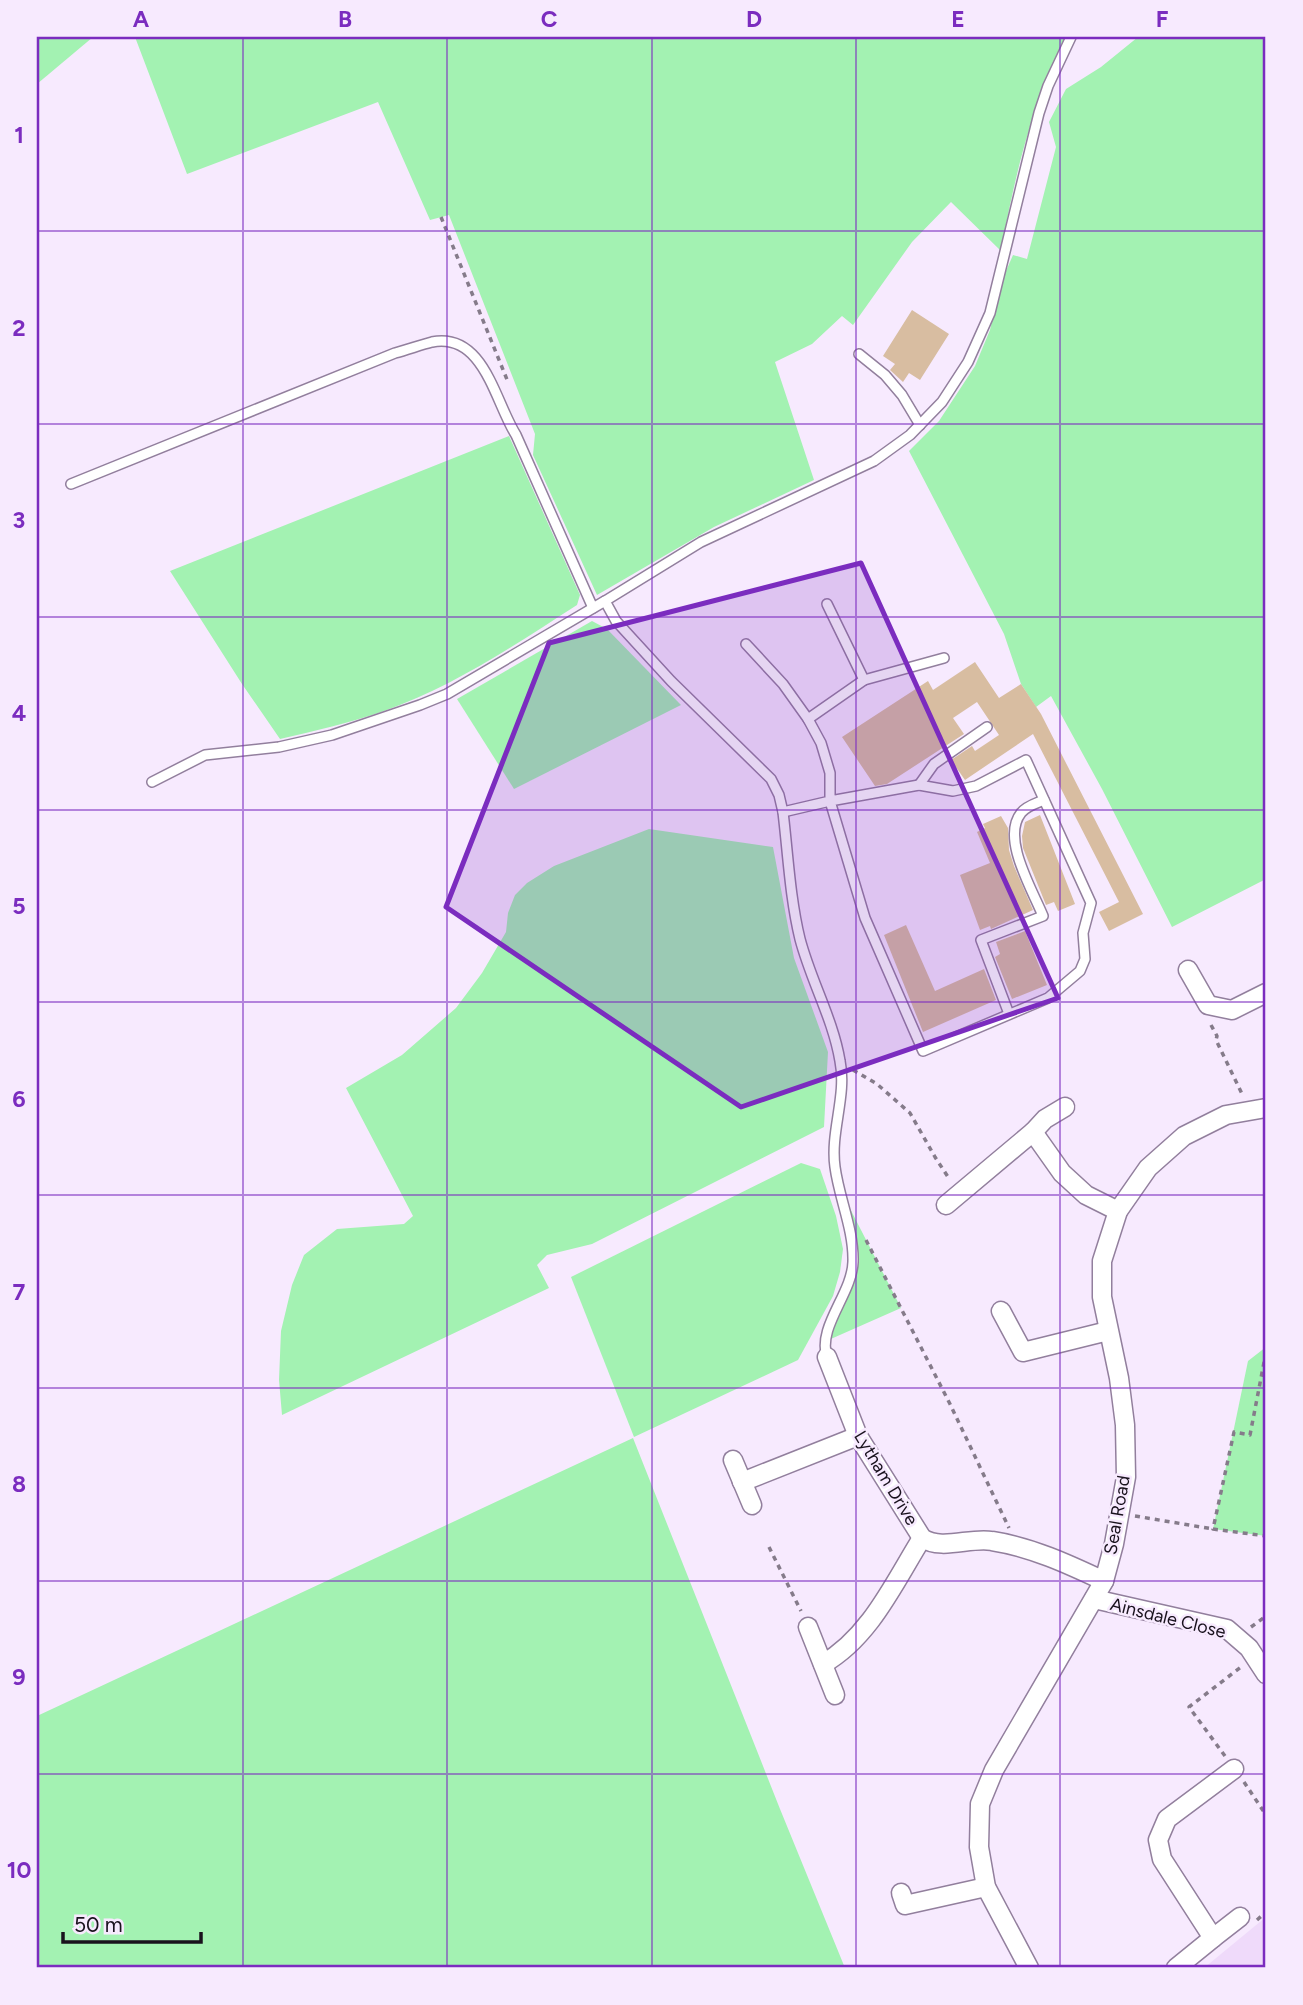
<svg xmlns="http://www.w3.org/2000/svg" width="1303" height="2005" viewBox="0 0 1303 2005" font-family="Figtree,sans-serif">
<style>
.built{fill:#efdafa}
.green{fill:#a3f2b2}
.building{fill:#d8bda1}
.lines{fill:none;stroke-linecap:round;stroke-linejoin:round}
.lane-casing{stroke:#927f9d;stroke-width:12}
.street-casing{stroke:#927f9d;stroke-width:21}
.path{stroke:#857b8a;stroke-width:3.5;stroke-dasharray:5 5;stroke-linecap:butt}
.lane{stroke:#fff;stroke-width:9}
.street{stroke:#fff;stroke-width:18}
.marked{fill:#7b2cbf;fill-opacity:0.2;stroke:#7b2cbf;stroke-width:5;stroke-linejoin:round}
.grid{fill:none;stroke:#7b2cbf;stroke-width:2;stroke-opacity:0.55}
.labels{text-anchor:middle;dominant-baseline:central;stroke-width:5;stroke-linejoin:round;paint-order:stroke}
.street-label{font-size:18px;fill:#19121d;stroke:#f7eafe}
.neatline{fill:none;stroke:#7b2cbf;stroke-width:2.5}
.grid-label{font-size:23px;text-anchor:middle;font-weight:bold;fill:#7b2cbf}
</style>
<rect width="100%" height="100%" fill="#f7eafe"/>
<!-- built -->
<polygon class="built" points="1266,1917 1266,1968 1204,1968 1255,1926"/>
<!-- green -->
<g class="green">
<polygon points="37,37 93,37 37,84"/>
<path d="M135 37H1065C1031 108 1015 174 1001 251L951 202 912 242 853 325 842 316 812 344 775 362 814 480 714 527 597 595 533 455 535 434 449 215 430 220 378 102 187 174Z"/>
<polygon points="1138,37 1266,37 1266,879 1172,927 1102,789 1051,696 1036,707 1021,684 1004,634 909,451 939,421 975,366 990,330 999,287 1013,255 1027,259 1056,147 1049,122 1066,89 1101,67"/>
<path d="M509 436 580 595 577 605C515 645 453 687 384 711 350 723 314 731 280 739L242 684 170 571Z"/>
<polygon points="592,621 607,629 681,705 514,789 457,699"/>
<polygon points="649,829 773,847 794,958 828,1052 824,1127 592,1244 547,1255 537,1265 549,1288 282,1415 279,1380 281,1331 292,1285 304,1255 337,1229 404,1224 413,1216 346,1088 402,1055 456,1008 482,973 506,932 508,913 515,895 527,883 554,866"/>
<polygon points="801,1163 820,1169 836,1216 843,1249 840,1272 833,1296 798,1360 634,1437 571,1277"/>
<polygon points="841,1191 901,1308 824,1342 853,1261"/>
<polygon points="1266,1347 1266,1536 1213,1529 1248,1361"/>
<polygon points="633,1438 780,1809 845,1968 37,1968 37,1716"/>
</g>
<!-- building -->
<g class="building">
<polygon points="912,310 949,334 920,380 909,373 903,382 890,370 895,364 883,356"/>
<polygon points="975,662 999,698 1021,684 1041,714 1143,914 1109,931 1099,912 1119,902 1033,734 965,780 951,760 972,746 975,751 999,735 977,702 953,718 964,734 887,784 875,786 842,737 928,681 933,690"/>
<polygon points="1040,815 1075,904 1058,911 1054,902 1046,905 1023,848 1022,836 1025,822"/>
<polygon points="1001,816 1008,828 1009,850 1014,866 1033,910 991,929 990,926 980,930 960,875 990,863 977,832 985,828 983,824"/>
<polygon points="906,925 935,991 984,969 996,1000 923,1032 884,935"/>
<polygon points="1025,931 1047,985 1012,999 995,957 1000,954 996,942"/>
</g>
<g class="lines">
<!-- lane casing -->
<g class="lane-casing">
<g id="lane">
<polyline points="859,354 885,375 902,395 920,425"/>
<path d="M71 484 395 353C407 350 420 345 432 342 484 332 495 402 516 435L593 608"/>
<polyline points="827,604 864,680"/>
<polyline points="746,644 783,684 808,719 821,743 830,773 830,801 865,918 923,1051 1048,998 1080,971 1085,959 1083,933 1091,903 1026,760 976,786 953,791 919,785 830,801 783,812"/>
<polyline points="808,719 864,680 944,658"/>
<polyline points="152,782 205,755 279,747 332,735 420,705 447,694 605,601"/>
<polyline points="919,785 934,764 987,727"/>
<path d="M1009 1014 981 940 1043 916C1032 889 1001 838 1021 813 1026 806 1037 803 1044 800"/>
<path d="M827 1357C817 1327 852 1294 853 1262 854 1230 839 1198 835 1167 830 1132 847 1096 840 1061 833 1019 811 981 800 939 790 898 788 854 783 812L779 795 771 779 671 681 616 621 605 601 701 542 874 461 910 435 942 402 968 362 990 313 1039 113 1048 86 1071 37"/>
</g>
</g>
<!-- street casing -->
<g class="street-casing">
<g id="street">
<polyline points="1188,970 1208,1005 1232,1010 1266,993"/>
<polyline points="1033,1132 1045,1119 1065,1107"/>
<polyline points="946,1205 1033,1132 1062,1173 1086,1195 1118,1211"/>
<polyline points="1001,1311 1023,1352 1108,1331"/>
<path d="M827 1357 858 1436 922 1538C942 1551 970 1537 992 1541 1031 1547 1068 1564 1104 1581"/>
<polyline points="733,1460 752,1505"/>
<polyline points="742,1482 858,1436"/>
<polyline points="1094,1599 1227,1629 1249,1648 1266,1674"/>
<polyline points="808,1627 835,1695"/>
<path d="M823 1664C870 1637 894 1583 922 1538"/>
<polyline points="901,1893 905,1905 986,1887"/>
<polyline points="1213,1938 1240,1917"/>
<polyline points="1029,1968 986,1887 979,1847 980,1804 994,1770 1104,1581 1114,1544 1126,1477 1125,1425 1119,1378 1102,1297 1102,1261 1118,1211 1148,1168 1184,1136 1226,1115 1266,1108"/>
<polyline points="1176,1968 1213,1938 1162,1859 1158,1840 1167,1819 1234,1769"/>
</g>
</g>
<!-- path -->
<g class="path">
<polyline points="441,217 508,382"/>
<polyline points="1211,1025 1217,1036 1216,1040 1243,1096"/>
<polyline points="853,1070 877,1084 910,1113 935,1157 950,1180"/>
<polyline points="866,1240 950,1404 1009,1528"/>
<polyline points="1266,1352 1250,1435 1234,1432 1213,1529 1266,1536"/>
<polyline points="1135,1516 1213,1529"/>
<polyline points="769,1547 801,1611"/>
<polyline points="1251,1627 1266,1616"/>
<polyline points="1225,1756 1189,1707 1241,1667"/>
<polyline points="1244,1782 1266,1815"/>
<polyline points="1257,1920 1266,1912"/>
</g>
<!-- lane -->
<use href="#lane" class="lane"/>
<!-- street -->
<use href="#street" class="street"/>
</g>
<!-- marked area -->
<path class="marked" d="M861 563 1058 998 741 1107 446 907 549 643Z"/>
<!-- grid -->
<path class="grid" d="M243 37V1968M447 37V1968M652 37V1968M856 37V1968M1060 37V1968M37 231H1266M37 424H1266M37 617H1266M37 810H1266M37 1002H1266M37 1195H1266M37 1388H1266M37 1581H1266M37 1774H1266"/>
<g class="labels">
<!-- street labels -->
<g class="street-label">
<text transform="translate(886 1478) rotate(59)">Lytham Drive</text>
<text transform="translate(1117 1515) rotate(-80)">Seal Road</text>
<text transform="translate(1168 1618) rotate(14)">Ainsdale Close</text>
</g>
</g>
<!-- border -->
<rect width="1303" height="2005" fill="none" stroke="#f7eafe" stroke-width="77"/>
<!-- scale -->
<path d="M63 1932v10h138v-10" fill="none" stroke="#19121d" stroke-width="3.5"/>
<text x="74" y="1932" font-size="21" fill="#19121d" stroke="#f7eafe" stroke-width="5" paint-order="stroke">50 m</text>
<rect x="38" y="38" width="1226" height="1928" class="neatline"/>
<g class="grid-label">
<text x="141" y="27">A</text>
<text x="345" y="27">B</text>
<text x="549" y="27">C</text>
<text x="754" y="27">D</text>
<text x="958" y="27">E</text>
<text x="1162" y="27">F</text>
<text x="19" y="143">1</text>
<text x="19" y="336">2</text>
<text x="19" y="528">3</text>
<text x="19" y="721">4</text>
<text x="19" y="914">5</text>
<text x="19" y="1107">6</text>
<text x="19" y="1300">7</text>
<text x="19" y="1492">8</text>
<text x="19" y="1685">9</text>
<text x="19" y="1878">10</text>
</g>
</svg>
